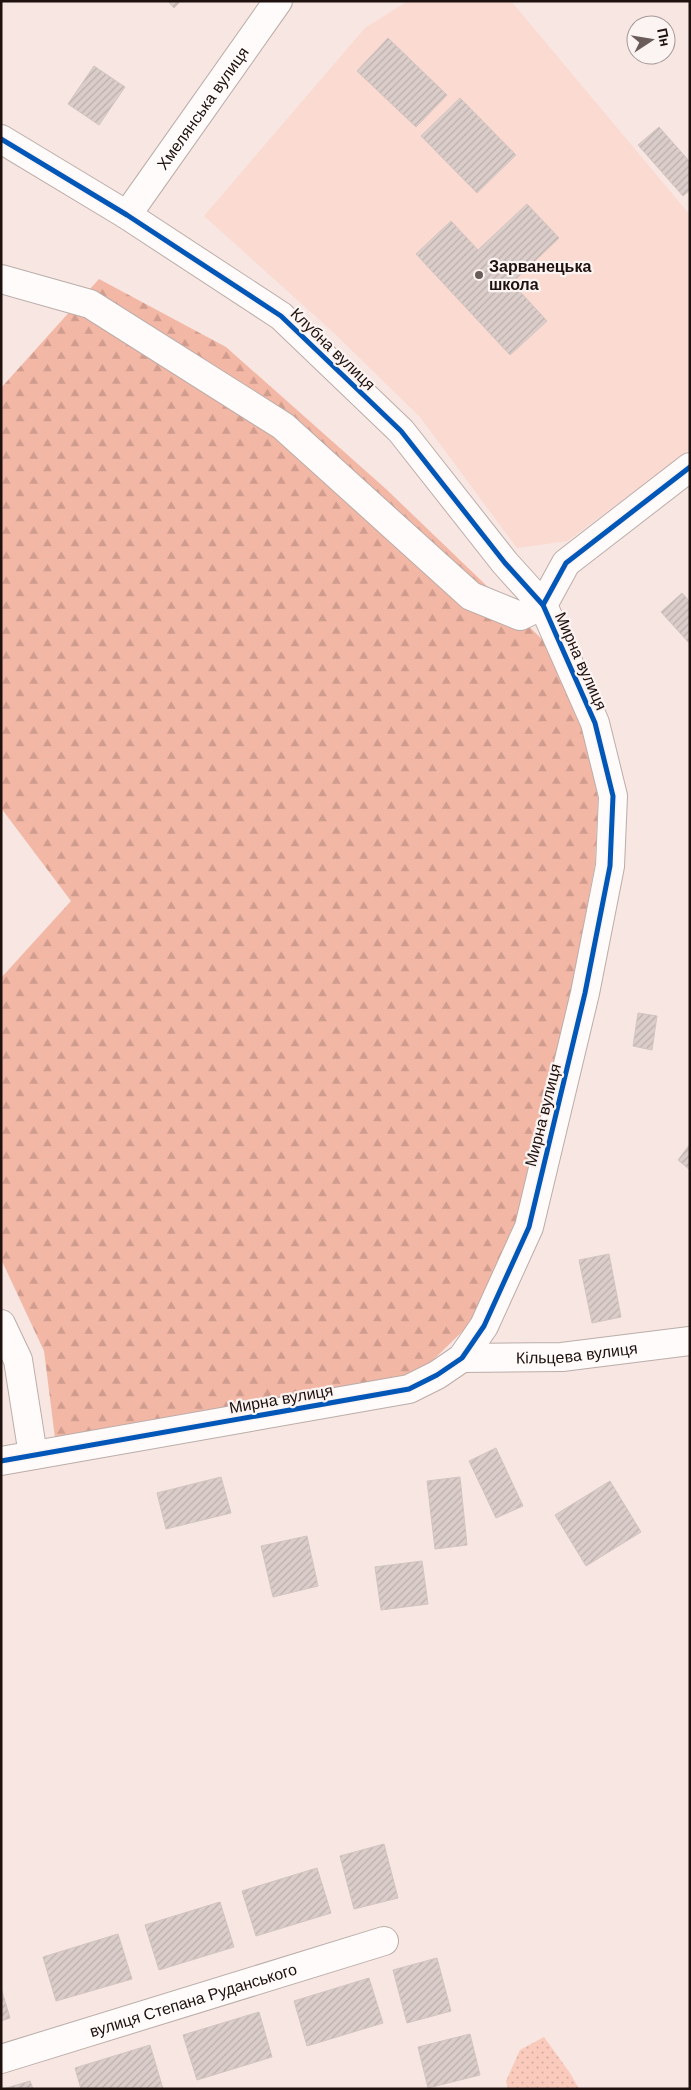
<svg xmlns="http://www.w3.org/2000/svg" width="691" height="2090" viewBox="0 0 691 2090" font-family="Helvetica,sans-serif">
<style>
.built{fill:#fadad1}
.grass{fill:url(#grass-dots)}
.forest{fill:url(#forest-firs)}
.building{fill:url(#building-hatch);stroke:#d2c4c0}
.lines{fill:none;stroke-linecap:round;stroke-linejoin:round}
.minor-casing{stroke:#bbada9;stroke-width:30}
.minor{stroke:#fefbfa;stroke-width:28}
.cycleway-casing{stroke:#fcf4f2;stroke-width:8}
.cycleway{stroke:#0057b8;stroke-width:5}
.poi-dot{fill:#6a5c58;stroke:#fcf4f2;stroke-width:2}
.labels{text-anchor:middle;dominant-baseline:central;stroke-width:4.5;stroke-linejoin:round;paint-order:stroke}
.street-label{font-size:16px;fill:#1e110e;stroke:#fcf4f2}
.poi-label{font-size:16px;font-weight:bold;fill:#1e110e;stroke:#fcf4f2;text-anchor:start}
</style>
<defs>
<pattern id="grass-dots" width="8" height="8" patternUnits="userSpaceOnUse" patternTransform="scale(1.25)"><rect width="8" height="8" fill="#facbbd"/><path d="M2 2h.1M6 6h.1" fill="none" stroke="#d6ada1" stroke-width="1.8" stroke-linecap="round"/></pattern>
<pattern id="forest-firs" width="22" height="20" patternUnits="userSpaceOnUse" patternTransform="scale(1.25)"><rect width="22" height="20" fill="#f3b7a6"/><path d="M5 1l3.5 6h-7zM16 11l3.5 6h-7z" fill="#d09c8e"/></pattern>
<pattern id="building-hatch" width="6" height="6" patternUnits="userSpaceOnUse" patternTransform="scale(1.25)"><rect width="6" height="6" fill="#dbcdc9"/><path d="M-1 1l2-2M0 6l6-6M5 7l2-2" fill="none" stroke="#bcafab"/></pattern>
</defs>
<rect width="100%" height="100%" fill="#f7e6e1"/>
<!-- built -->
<polygon class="built" points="408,1 511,1 690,215 690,449 568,541 517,548 420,417 334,333 204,216 365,28"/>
<!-- grass -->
<polygon class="grass" points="544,2037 570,2073 579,2089 508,2089 506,2081 520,2050"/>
<!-- forest -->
<polygon class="forest" points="99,279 226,347 386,489 546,643 583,726 598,798 595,864 571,991 516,1225 470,1324 429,1364 402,1378 55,1438 44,1351 1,1259 1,978 71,901 1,808 1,388"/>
<!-- building -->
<g class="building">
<polygon points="168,1 181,1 174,8"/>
<polygon points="388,38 447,95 416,127 357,71"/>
<polygon points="94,66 125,87 99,125 68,104"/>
<polygon points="460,98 516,155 477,193 421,136"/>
<polygon points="659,127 690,162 690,190 683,196 638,145"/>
<polygon points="527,204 559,238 512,283 547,321 510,355 416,254 451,221 478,250"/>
<polygon points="682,593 690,602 690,644 661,612"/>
<polygon points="638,1013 657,1016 652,1050 633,1046"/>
<polygon points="690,1144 690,1170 678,1160"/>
<polygon points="609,1254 621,1317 592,1323 579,1260"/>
<polygon points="496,1448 523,1506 496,1518 469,1461"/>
<polygon points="221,1477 231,1513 166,1529 157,1493"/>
<polygon points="460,1477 467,1545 435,1549 427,1481"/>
<polygon points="610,1481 641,1532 586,1566 555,1515"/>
<polygon points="307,1536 318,1586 273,1597 261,1546"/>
<polygon points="422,1561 428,1604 381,1610 375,1567"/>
<polygon points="384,1844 398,1898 354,1909 340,1856"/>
<polygon points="317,1868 331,1913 256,1936 242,1891"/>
<polygon points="220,1902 234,1947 159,1970 145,1925"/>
<polygon points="118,1934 132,1979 56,2001 43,1957"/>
<polygon points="437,1958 451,2011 407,2023 393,1970"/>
<polygon points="369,1978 383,2023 307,2046 294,2001"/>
<polygon points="1,1988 10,2018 1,2021"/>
<polygon points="259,2012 272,2057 197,2080 183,2035"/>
<polygon points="470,2034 480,2075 428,2088 418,2047"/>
<polygon points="150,2045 163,2089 81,2089 75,2068"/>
<polygon points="30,2081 33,2089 3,2089"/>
</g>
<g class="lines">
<!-- minor casing -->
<g class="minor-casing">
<g id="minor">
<polyline points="1,139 127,215 281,316 401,431 505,563 543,605 520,616 471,596 283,426 90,304 1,279"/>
<path id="s1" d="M127 215 278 1"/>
<polyline points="1,1324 18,1360 33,1455"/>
<path id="s2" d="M462 1358 562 1357 690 1341"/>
<polyline points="1,1461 409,1389 437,1375 462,1358 484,1326 529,1227 585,993 610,866 613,796 595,723 543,605 566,563 690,467"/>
<path id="s3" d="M1 2059 384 1941"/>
</g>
</g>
<!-- minor -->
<use href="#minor" class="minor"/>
<!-- cycleway casing -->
<g class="cycleway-casing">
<g id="cycleway">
<polyline points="1,139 127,215 281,316 401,431 505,563 543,605"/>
<polyline points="1,1461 409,1389 437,1375 462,1358 484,1326 529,1227 585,993 610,866 613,796 595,723 543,605 566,563 690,467"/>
</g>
</g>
<!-- cycleway -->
<use href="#cycleway" class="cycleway"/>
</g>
<!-- markers -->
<circle class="poi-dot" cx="479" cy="275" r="5"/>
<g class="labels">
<!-- street labels -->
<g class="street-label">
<text stroke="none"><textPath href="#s1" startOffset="131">Хмелянська вулиця</textPath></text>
<text transform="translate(333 349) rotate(44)">Клубна вулиця</text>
<text transform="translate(581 661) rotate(66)">Мирна вулиця</text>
<text transform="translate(543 1115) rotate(-76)">Мирна вулиця</text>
<text stroke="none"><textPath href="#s2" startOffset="115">Кільцева вулиця</textPath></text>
<text transform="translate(281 1399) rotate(-10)">Мирна вулиця</text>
<text stroke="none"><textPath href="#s3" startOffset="201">вулиця Степана Руданського</textPath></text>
</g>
<!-- poi labels -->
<g class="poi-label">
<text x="489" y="266">Зарванецька<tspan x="489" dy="18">школа</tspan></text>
</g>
</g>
<!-- border -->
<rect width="691" height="2090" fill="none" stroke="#1e110e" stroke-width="5"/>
<!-- north arrow -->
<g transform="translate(651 40) rotate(78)"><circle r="24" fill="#fcf4f2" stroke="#a39997"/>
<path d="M0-4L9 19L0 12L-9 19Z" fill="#6a5c58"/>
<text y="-8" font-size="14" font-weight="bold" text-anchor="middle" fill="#1e110e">Пн</text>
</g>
</svg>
